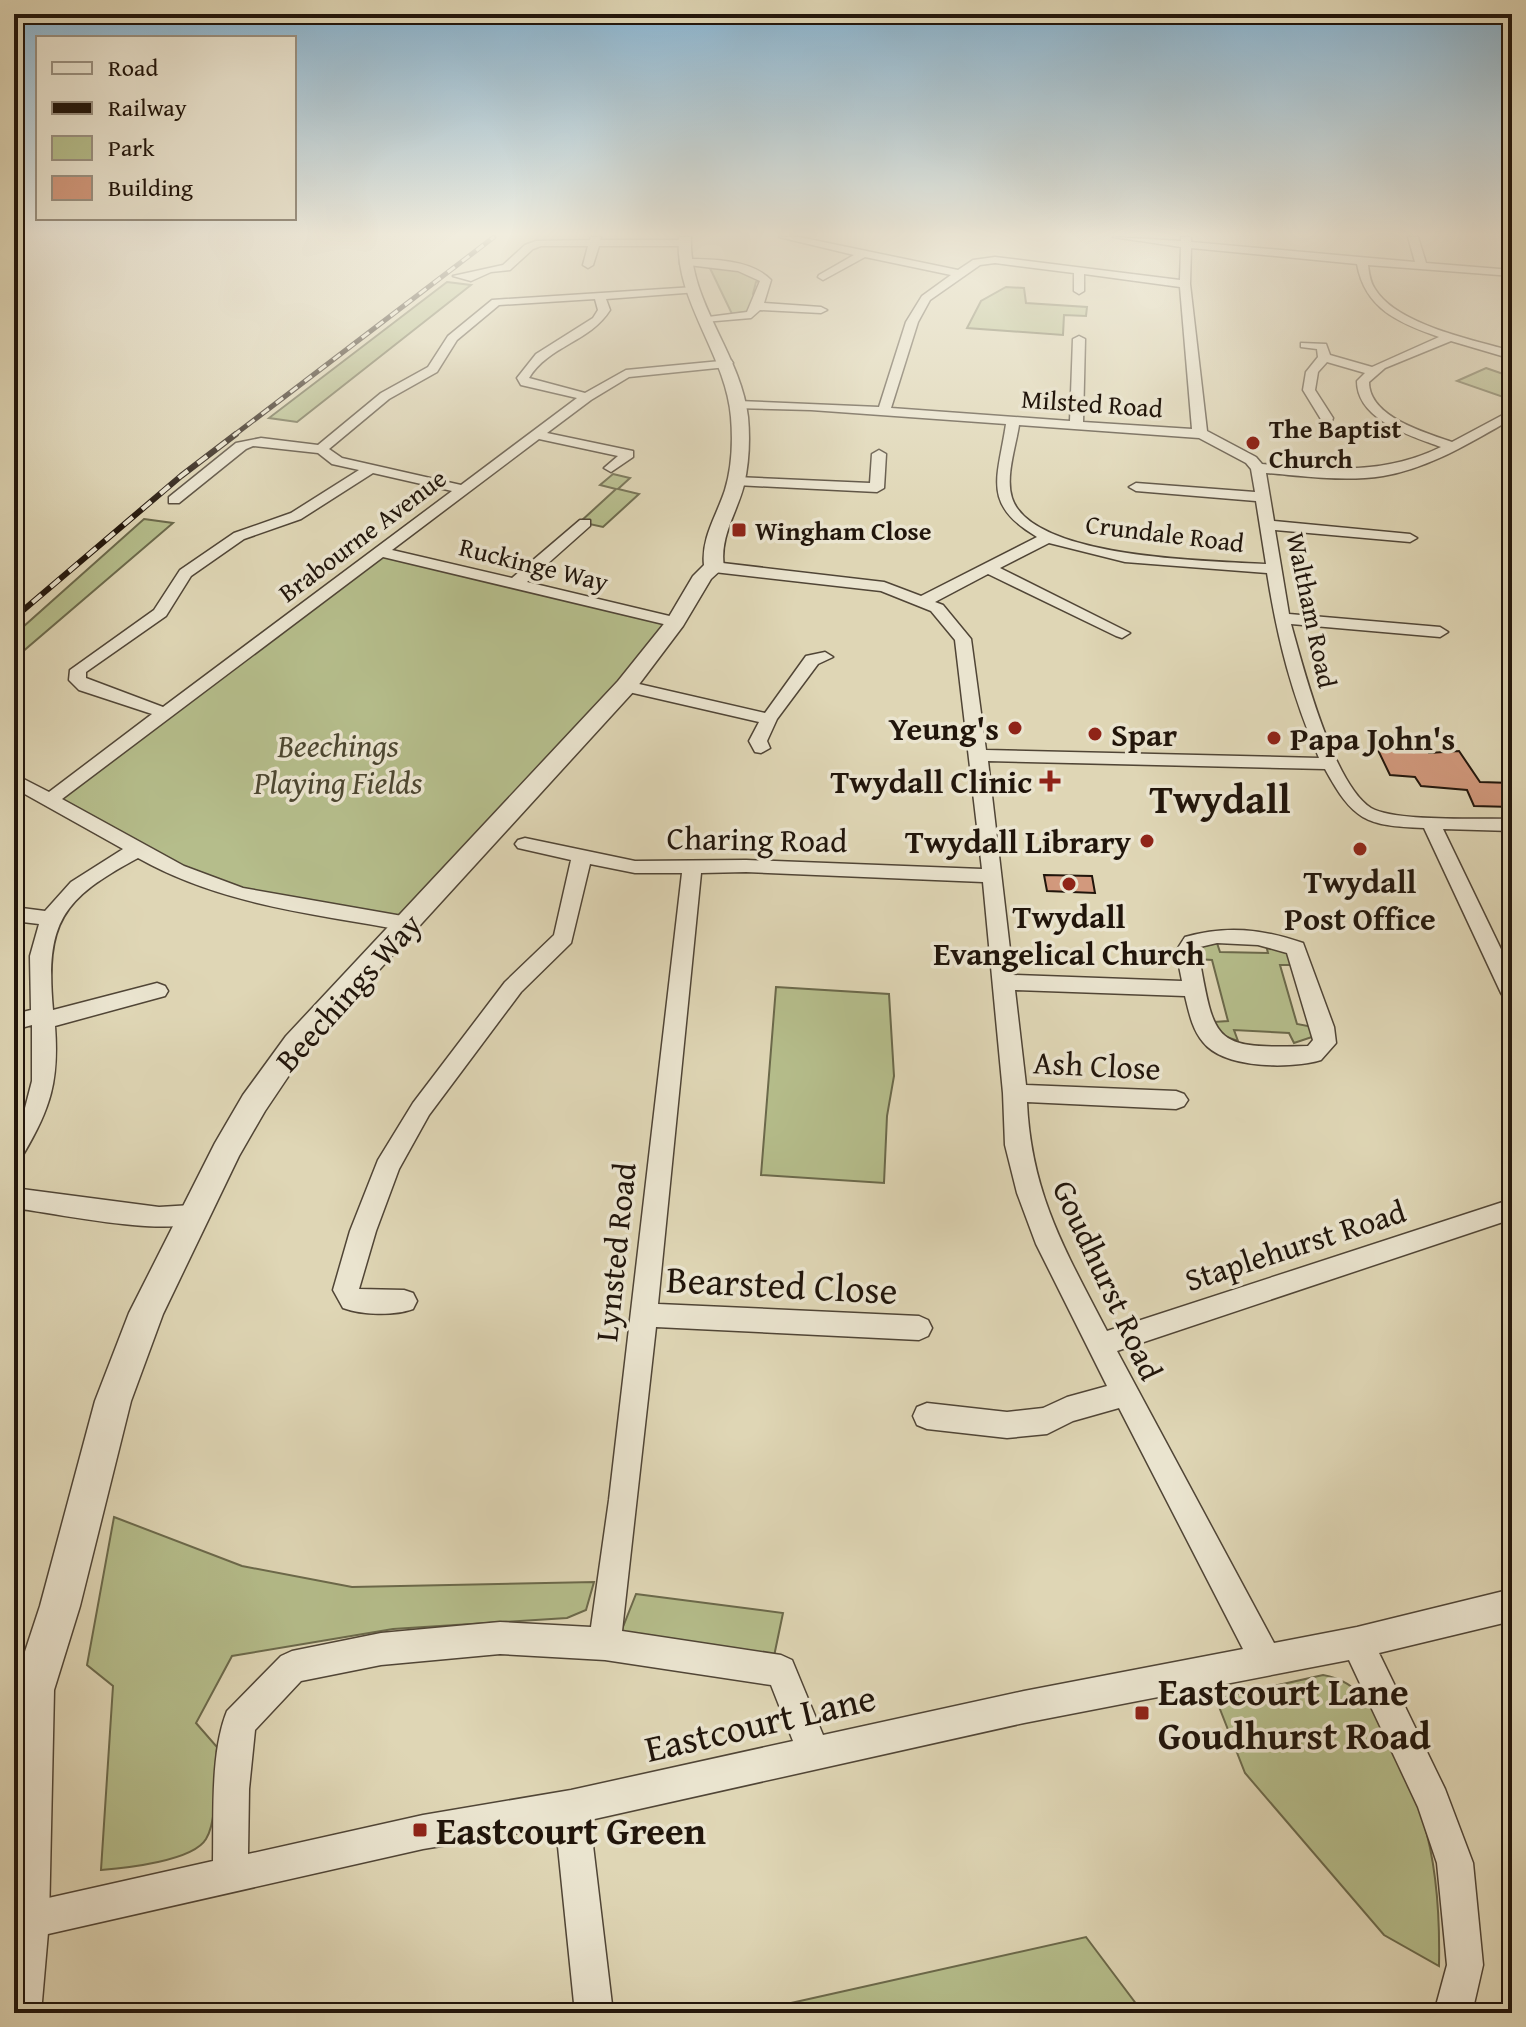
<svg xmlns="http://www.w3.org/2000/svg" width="1526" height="2027" viewBox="0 0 1526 2027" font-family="'Gentium Book Plus',serif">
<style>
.green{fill:#b5bd8b;stroke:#6b694b;stroke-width:2}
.building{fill:#d2997d;stroke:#21150b;stroke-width:2}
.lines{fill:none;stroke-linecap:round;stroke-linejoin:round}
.minor-casing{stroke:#504536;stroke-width:3}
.tertiary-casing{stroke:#504536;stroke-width:3}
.minor{fill:#eae4cf;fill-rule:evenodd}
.tertiary{fill:#eae4cf;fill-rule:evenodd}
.rail-far1-casing{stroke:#21150b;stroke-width:5}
.rail-casing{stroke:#21150b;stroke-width:6}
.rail-far1{stroke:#eae4cf;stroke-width:3;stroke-dasharray:9;stroke-linecap:butt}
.rail{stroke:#eae4cf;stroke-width:4;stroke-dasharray:12;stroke-linecap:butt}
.poi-dot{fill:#8f2418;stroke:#eae4cf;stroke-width:3}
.labels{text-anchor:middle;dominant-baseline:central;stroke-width:7;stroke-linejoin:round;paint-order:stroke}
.far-street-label{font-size:26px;fill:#21150b;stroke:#eae4cf}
.far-poi-label{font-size:26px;font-weight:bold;fill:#21150b;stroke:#eae4cf;text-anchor:start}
.poi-label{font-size:32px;font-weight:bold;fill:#21150b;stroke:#eae4cf;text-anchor:end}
.park-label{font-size:32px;font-style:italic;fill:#4d4731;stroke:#eae4cf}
.street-label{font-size:32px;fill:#21150b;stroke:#eae4cf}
.near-street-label{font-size:38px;fill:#21150b;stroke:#eae4cf}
.near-poi-label{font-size:38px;font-weight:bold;fill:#21150b;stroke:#eae4cf;text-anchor:start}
.district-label{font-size:40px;font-weight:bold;fill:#21150b;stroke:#eae4cf}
</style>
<rect width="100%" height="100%" fill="#dfd6b5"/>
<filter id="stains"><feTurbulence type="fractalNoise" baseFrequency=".0025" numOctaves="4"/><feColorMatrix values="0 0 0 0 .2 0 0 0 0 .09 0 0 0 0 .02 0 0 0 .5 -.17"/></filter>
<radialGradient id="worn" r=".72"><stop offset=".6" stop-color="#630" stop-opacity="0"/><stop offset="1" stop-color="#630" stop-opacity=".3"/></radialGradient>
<!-- green -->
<g class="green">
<polygon points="708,264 753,273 761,281 756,282 753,294 756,297 750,311 732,314"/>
<polygon points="447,282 471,285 297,422 269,418"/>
<polygon points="1006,287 1024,288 1026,303 1087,307 1086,316 1064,315 1063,335 967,328 981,301"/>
<polygon points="1486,368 1512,377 1512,395 1506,398 1457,381"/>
<polygon points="613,474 630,478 618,489 639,494 603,527 580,522 616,489 600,485"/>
<polygon points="144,519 173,523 14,659 14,635"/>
<polygon points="382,552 676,622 408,924 240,894 48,801"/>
<polygon points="1217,943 1220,952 1268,953 1266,945 1287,953 1294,965 1280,965 1297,1024 1313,1027 1312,1037 1294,1043 1289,1033 1234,1030 1238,1041 1224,1036 1212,1022 1228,1021 1212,960 1197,959 1200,947"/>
<polygon points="776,987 889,994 894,1076 887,1116 884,1183 761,1175"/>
<path d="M114 1517 242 1566 352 1587 594 1582 586 1610 567 1618 393 1629 232 1656 196 1723 217 1747C215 1770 218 1820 206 1839 193 1861 126 1868 101 1870L113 1686 87 1665Z"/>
<polygon points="636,1594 783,1613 773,1661 621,1632"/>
<path d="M1323 1675C1366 1682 1380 1721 1396 1758 1405 1778 1416 1799 1423 1820 1437 1866 1440 1917 1439 1966L1384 1935 1245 1773 1216 1699Z"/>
<polygon points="1086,1937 1143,2013 785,2013 782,2005"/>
</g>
<!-- building -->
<g class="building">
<polygon points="1377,748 1427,749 1429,753 1459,751 1480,782 1512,783 1512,807 1474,806 1467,790 1421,786 1415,777 1390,775"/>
<polygon points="1044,875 1092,876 1095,893 1047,891"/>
</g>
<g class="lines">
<!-- minor casing -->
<g class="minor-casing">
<g id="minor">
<polygon points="591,237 601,237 600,240 683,240 688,243 683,246 599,246 593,265 588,268 583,265 588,246 541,246 533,249 510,270 491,272 471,281 453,276 503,265 525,245 536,241 590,240"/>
<path d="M779 237H799L958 270 973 260 995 257 1180 280 1181 247 1113 237 1181 241V237H1191V242L1415 262 1408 237H1418L1426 263 1512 270V276L1368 265C1369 273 1370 282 1375 289 1397 325 1474 340 1512 351V359L1451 341 1385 368 1369 382C1369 417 1424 432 1452 442L1512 410V419C1471 442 1430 468 1383 476 1344 482 1304 476 1266 473L1274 521 1410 534 1417 538 1410 542 1275 530 1289 614 1440 627 1448 632 1440 637 1291 624C1303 667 1333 784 1371 808 1395 822 1481 818 1512 819V831L1443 829 1512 972V1001L1504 998 1501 993 1424 828C1365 826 1353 820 1325 769L988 761 1013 975 1182 981 1176 951 1185 937C1226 925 1263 929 1303 943L1334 1027 1336 1043 1321 1060C1291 1069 1224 1069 1203 1042 1192 1029 1189 1012 1185 996L1015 990 1026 1085 1176 1091 1184 1094 1188 1100 1184 1106 1176 1109 1027 1102C1031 1194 1066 1252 1107 1331L1512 1199V1219L1117 1351 1274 1643 1357 1627 1512 1589V1621L1379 1653 1445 1789 1473 1863 1483 1965 1472 2013H1434L1447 1965 1437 1863 1418 1807 1349 1660 1024 1723 590 1820 613 2013H575L556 1827 423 1849 26 1939 14 1934V1908L26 1903 213 1861C214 1817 210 1753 227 1711L281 1656 292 1651 381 1633 500 1622 591 1627 609 1500 682 873H635L590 864 571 943 521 992 429 1115 399 1169 376 1231 359 1289 404 1290 413 1293 417 1301 413 1309C394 1316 362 1315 343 1308L333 1290 350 1231 378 1160 413 1103 505 982 554 935 571 860 518 848 515 844 518 840 525 838 635 861 746 860 982 869 955 640 931 611 881 591 714 572 706 567 714 562 884 582 921 596 1037 537C981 504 998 478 1006 424L811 410 734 408 732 405 738 401 879 407 906 322 922 296 951 275 865 257 823 280 818 277 819 275 854 255ZM1191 248 1357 264C1365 309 1399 323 1439 337L1372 367 1330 355 1326 344 1301 343V347L1317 349 1318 357 1306 372 1303 390 1322 421H1332L1333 418 1315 390 1318 372 1327 362 1365 373 1357 381C1357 420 1411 436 1441 447 1382 476 1325 469 1262 464L1256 457 1207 431 1190 284ZM995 263 1074 273V291L1079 294 1084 291V274L1180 287 1192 429 1083 422 1085 339 1079 336 1073 339 1070 421 891 408 918 322 930 300 980 265ZM1019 425 1199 438 1246 463 1251 469 1255 492 1136 483 1129 487 1136 491 1256 501 1266 564C1211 561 1032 559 1012 498 1005 477 1016 446 1019 425ZM1049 543 1125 562 1267 573C1278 642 1292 695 1319 758L986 750 971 639 943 605 935 602 988 574 1116 636 1122 638 1130 633 1000 568ZM746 872 983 882 1003 1093 1005 1145 1017 1193 1036 1244 1107 1386 1067 1397 1043 1408 1007 1412 927 1403 917 1407 913 1416 917 1425 927 1429 1007 1438 1047 1434 1073 1421 1119 1408 1243 1649 1024 1691 823 1735 792 1660 781 1655 622 1631 656 1327 919 1340 928 1336 932 1328 928 1320 919 1316 658 1304 701 873ZM1217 943 1258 945 1287 953 1313 1040 1308 1046C1211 1049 1215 1043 1198 951L1200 947ZM500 1654 605 1660 771 1685 793 1741 571 1790 423 1815 248 1854 249 1789 255 1730 301 1681 381 1665Z"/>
<path d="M684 259C711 259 751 259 771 280L764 303 821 307 827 310 821 313 760 310 751 318 704 322V318L708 317 747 312 760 281 738 271 680 264V260Z"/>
<path d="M694 287 699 290 698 292 606 299 610 310C590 342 548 346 529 378L585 393 626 370 731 360 733 363 727 367 629 377 591 400 547 433 633 451V457L611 472 604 468 618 456 539 439 392 550 512 578 580 520H590V526L527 582 682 619V625L676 627 383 557 62 799 184 866 243 888 408 917 418 924 408 931C315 914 221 905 138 858 62 899 45 922 53 1010L157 983 165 986 168 991 165 996 55 1026C59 1080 51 1108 23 1155L14 1157V1128L25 1108 32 1081V1025L14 1030V1014L31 1010 30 956 39 924 14 921V907L45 911 71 882 123 849 14 788V774L49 792 152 714 79 690 69 680 70 670 154 610 180 570 234 533 291 513 359 470 332 464 318 453 253 446 246 449 179 503H169V497L236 443 261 438 318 445 381 393 428 367 448 336 492 300ZM595 299 598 310 593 318 536 354 517 378 521 385 577 398 461 485 342 458 329 449 389 399 437 372 457 340 499 305ZM373 473 452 491 163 707 86 678V672L166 616 191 576 244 539 301 519Z"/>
<polygon points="879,450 886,454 884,488 877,492 736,485 729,481 736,477 870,483 872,454"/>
<polygon points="825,652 833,657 818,664 777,719 767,741 770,748 761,753 755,752 749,741 759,722 620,690 618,686 626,681 765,713 806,656"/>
<path d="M14 1188 159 1207 192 1205 201 1208 205 1215 201 1222C160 1236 60 1214 14 1208Z"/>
</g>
</g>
<!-- tertiary casing -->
<g class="tertiary-casing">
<path id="tertiary" d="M679 237H691C688 302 741 354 748 417 750 439 749 463 744 485 737 513 719 537 724 567L711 579 683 626 634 691 306 1050 265 1111 239 1156 163 1314 131 1401 80 1606 54 1690 49 1921 41 2013H14V1685L40 1606 95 1401 129 1313 215 1143 243 1095 286 1036 618 681 667 620 693 576 704 565C701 538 717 515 725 490 732 467 733 441 731 417 726 354 674 301 679 237Z"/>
</g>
<!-- minor -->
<use href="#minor" class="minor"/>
<!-- tertiary -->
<use href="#tertiary" class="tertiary"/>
<!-- rail-far1 casing -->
<g class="rail-far1-casing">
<polyline id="rail-far1" points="233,436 494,237"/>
</g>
<!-- rail casing -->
<g class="rail-casing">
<polyline id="rail" points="14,618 181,476 236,434"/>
</g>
<!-- rail-far1 -->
<use href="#rail-far1" class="rail-far1"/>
<!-- rail -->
<use href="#rail" class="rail"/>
</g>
<!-- sky -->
<linearGradient id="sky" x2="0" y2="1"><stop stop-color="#87b5d4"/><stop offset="0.45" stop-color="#f1edde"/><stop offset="1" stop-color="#f1edde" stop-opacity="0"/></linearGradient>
<rect width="1526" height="521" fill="url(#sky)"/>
<!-- markers -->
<g class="poi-dot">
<circle cx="1253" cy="443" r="8"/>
<rect x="731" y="522" width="16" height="16" rx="4"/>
<circle cx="1015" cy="728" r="8"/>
<circle cx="1095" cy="734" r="8"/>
<circle cx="1274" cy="738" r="8"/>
<path d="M1046 769h8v8h8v8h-8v8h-8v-8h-8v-8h8z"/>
<circle cx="1147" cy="841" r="8"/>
<circle cx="1360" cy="849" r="8"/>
<circle cx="1069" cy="884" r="8"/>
<rect x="1134" y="1705" width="16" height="16" rx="4"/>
<rect x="412" y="1822" width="16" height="16" rx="4"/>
</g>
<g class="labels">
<!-- far-street labels -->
<g class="far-street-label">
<text transform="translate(1092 403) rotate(4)">Milsted Road</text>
<text transform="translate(1165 533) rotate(7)">Crundale Road</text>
<text transform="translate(362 535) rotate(-37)">Brabourne Avenue</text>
<text transform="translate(534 564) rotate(14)">Ruckinge Way</text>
<text transform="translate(1312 610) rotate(78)">Waltham Road</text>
</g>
<!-- far-poi labels -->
<g class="far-poi-label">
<text x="1269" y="428">The Baptist<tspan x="1269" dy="30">Church</tspan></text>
<text x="755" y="530">Wingham Close</text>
</g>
<!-- poi labels -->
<g class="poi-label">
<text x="999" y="728">Yeung's</text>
<text x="1111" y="734" text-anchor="start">Spar</text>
<text x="1290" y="738" text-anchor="start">Papa John's</text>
<text x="1032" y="781">Twydall Clinic</text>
<text x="1131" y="841">Twydall Library</text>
<text x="1360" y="881" text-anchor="middle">Twydall<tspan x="1360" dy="37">Post Office</tspan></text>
<text x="1069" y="916" text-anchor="middle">Twydall<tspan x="1069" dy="37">Evangelical Church</tspan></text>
</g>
<!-- park labels -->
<g class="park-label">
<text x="338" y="745">Beechings<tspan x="338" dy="37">Playing Fields</tspan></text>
</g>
<!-- street labels -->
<g class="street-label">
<text transform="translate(757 839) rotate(1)">Charing Road</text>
<text transform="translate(348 992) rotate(-48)">Beechings Way</text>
<text transform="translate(1097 1065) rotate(3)">Ash Close</text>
<text transform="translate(1295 1245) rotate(-18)">Staplehurst Road</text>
<text transform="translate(615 1252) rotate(-84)">Lynsted Road</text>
<text transform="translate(1108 1280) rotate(65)">Goudhurst Road</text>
</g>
<!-- near-street labels -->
<g class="near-street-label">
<text transform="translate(782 1284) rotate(3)">Bearsted Close</text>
<text transform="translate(760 1722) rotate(-13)">Eastcourt Lane</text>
</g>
<!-- near-poi labels -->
<g class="near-poi-label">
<text x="1158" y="1691">Eastcourt Lane<tspan x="1158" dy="44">Goudhurst Road</tspan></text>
<text x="436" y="1830">Eastcourt Green</text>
</g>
<!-- district labels -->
<g class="district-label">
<text x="1220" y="798">Twydall</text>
</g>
</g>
<!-- margin -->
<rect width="1526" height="2027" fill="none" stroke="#dfd6b5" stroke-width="48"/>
<rect x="16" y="16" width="1494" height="1995" fill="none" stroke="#21150b" stroke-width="4"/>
<rect x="24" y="24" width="1478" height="1979" fill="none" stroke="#21150b" stroke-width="2"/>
<!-- legend -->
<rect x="36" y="36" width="260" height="184" fill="#eae4cf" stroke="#9a9181" stroke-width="2"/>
<rect x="52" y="62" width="40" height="12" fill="#eae4cf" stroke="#9a9181" stroke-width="2"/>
<text x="108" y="76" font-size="24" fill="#21150b">Road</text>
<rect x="52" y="102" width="40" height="12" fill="#21150b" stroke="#9a9181" stroke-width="2"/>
<text x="108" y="116" font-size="24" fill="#21150b">Railway</text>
<rect x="52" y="136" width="40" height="24" fill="#b5bd8b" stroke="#9a9181" stroke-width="2"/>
<text x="108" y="156" font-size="24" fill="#21150b">Park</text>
<rect x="52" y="176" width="40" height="24" fill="#d2997d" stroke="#9a9181" stroke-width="2"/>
<text x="108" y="196" font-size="24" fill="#21150b">Building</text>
<rect width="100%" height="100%" filter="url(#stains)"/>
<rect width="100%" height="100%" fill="url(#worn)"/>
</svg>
